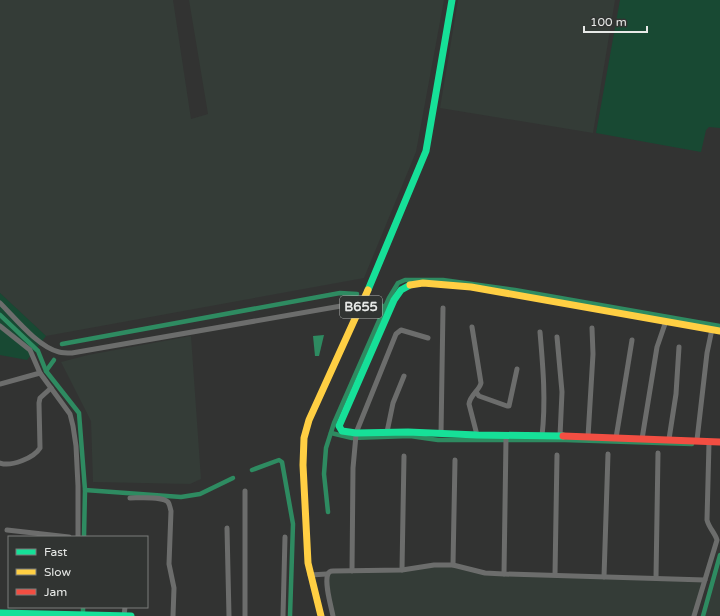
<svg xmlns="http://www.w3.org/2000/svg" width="720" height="616" viewBox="0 0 720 616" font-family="'Varela Round',sans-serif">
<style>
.built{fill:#343c37}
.green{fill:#184933}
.water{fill:#2e8b61}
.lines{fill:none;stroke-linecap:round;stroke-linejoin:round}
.canal{stroke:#2e8b61;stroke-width:4.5}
.street{stroke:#6c6d6c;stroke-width:5}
.fast{stroke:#16e098;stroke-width:7}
.slow{stroke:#ffcf43;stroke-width:7}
.jam{stroke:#f24e42;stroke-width:7}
.labels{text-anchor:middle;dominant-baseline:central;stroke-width:4;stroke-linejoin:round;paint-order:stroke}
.shield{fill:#313432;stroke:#b0b3b1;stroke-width:1}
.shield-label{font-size:13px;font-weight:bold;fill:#e7e9e7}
</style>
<rect width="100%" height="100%" fill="#323332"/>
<!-- built -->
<g class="built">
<polygon points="0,0 173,0 191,119 208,114 189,0 444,0 416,152 364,278 46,336 0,293"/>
<polygon points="458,0 615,0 593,133 440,108"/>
<polygon points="191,336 201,479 190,484 93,482 91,421 61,362 88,355"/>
<polygon points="720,564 720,616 705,616"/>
<polygon points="443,565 485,574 705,581 695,616 334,616 328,579 330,572"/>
</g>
<!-- green -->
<g class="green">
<polygon points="620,0 720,0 720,128 709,127 706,130 701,152 596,133"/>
<polygon points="0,293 46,336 27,360 0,355"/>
</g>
<!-- water -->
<polygon class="water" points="324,335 319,356 315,356 313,336"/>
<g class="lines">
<!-- canal -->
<g class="canal">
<polyline points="376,303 385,307"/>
<polyline points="0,315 38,351 46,371 79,413 85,490 84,537"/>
<polyline points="62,344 340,293 357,294"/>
<polyline points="46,371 54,360"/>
<polyline points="331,433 352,438 410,436 438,440 565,440 692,444"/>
<polyline points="252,470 279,460 282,462 293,524 290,616"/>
<polyline points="85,490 181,497 200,494 233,478"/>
<polyline points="328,512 324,474 326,448 334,423 389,298 398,283 405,280 443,280 515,290 720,326"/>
<polyline points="83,616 83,607"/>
<polyline points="703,616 720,555"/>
</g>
<!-- street -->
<g class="street">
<path d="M0 303C15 318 38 347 59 352 63 353 68 353 72 353L364 302"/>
<polyline points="343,307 350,308 357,316"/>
<polyline points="0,326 30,350 40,373 70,414 73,426 76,446 78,486 78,537"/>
<path d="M472 327 481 383C479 391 470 395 469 404L477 435"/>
<path d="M540 332C543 367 546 401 542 436"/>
<polyline points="557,337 562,392 560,436"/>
<polyline points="0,384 40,373"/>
<polyline points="476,392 479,396 507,406 509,406 517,369"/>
<polyline points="387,432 393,403 404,376"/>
<polyline points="356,433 396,334 401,330 428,338"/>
<polyline points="441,434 443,308"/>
<polyline points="588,437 593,354 592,328"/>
<polyline points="616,438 632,340"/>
<polyline points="642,439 657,347 666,321"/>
<polyline points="669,439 676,394 679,347"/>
<polyline points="697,440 707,353 712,329"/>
<path d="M0 463C11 467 34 458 40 448L39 403 40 398 51 388"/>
<polyline points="245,491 245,616"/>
<path d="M130 498C139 498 162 496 168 502 170 505 170 508 171 511L169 564 174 588 173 616"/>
<polyline points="227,528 229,616"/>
<polyline points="7,530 69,537"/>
<polyline points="453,565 455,460"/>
<polyline points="402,570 404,456"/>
<polyline points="352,571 353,468 356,435"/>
<polyline points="504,574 506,438"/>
<polyline points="310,575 327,574"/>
<polyline points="555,575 557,455"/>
<polyline points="604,577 608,454"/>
<polyline points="656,578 658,453"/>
<polyline points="124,616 125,607"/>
<polyline points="283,616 285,537"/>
<path d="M333 616C331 606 324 582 328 574 329 571 331 571 333 571L402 570 434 565H453L485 573 504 574 705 580"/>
<path d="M694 616 717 540C715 533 709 528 707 520L709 443"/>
</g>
<!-- fast -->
<g class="fast">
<polyline points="410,285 401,290 394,300 339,426 342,431 356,433 408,432 477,435 563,436"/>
<polyline points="368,290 426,151 452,0"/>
<polyline points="0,613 131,616"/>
</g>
<!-- slow -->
<g class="slow">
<polyline points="410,285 423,283 471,287 720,331"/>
<polyline points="321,616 308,563 303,465 304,438 309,420 368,290"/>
</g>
<!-- jam -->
<polyline class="jam" points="563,436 720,442"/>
</g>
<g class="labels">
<!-- shield labels -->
<rect class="shield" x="340" y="296" width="42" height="22" rx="3"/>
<g class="shield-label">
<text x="361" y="307">B655</text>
</g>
</g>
<!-- legend -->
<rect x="8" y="536" width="140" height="72" fill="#313432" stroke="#7a7c7a"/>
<rect x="16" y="549" width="20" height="6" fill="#16e098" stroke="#7a7c7a"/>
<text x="44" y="556" font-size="12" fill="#e7e9e7">Fast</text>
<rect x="16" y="569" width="20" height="6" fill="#ffcf43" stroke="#7a7c7a"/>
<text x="44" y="576" font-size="12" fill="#e7e9e7">Slow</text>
<rect x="16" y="589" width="20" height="6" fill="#f24e42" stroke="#7a7c7a"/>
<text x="44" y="596" font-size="12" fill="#e7e9e7">Jam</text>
<!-- scale -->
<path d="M584 26v6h63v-6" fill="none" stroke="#e7e9e7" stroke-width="2"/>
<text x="590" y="26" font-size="12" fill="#e7e9e7" stroke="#313432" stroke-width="3" paint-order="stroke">100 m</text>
</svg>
